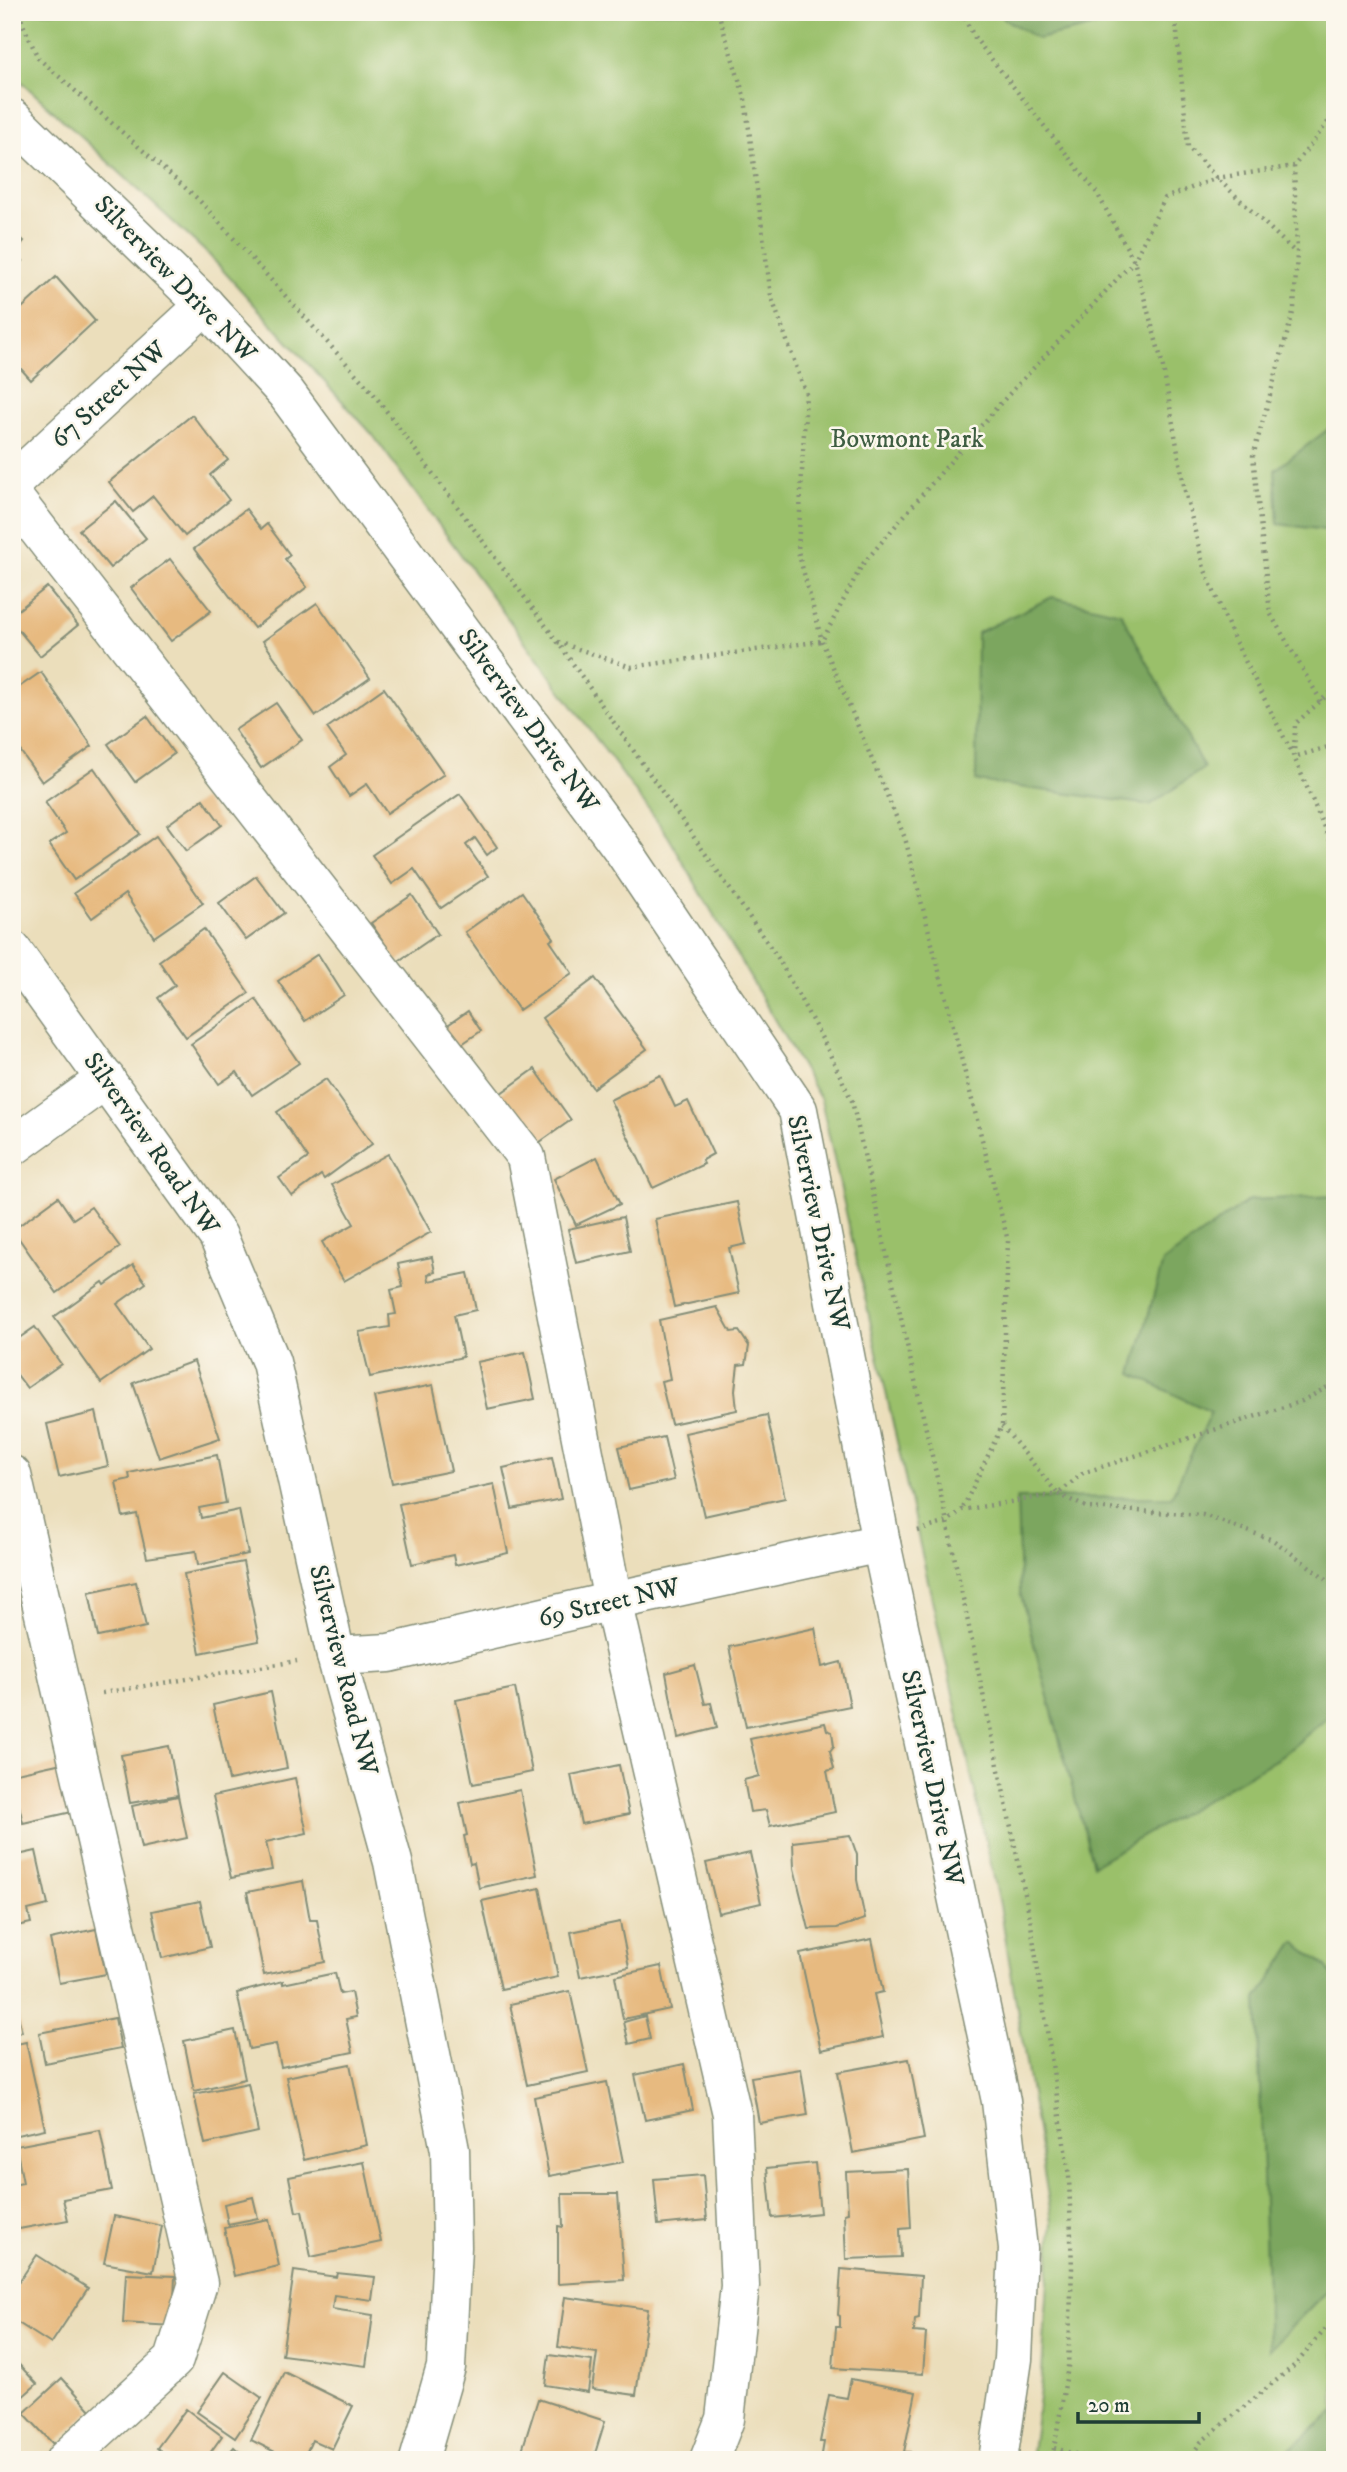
<svg xmlns="http://www.w3.org/2000/svg" width="1347" height="2472" viewBox="0 0 1347 2472" font-family="'IM FELL DW Pica',serif">
<style>
.green{fill:#9ac06b;stroke:#5c7e50;stroke-width:2}
.forest{fill:#7ba65f;stroke:#4d724a;stroke-width:2}
.building{fill:#e7ba80}
.lines{fill:none;stroke-linecap:round;stroke-linejoin:round}
.minor-casing{stroke:#858e78;stroke-width:41}
.path{stroke:#858e78;stroke-width:4.5;stroke-dasharray:2 5;stroke-linecap:butt}
.minor{stroke:#fff;stroke-width:38}
.labels{text-anchor:middle;dominant-baseline:central;stroke-width:5;stroke-linejoin:round;paint-order:stroke}
.street-label{font-size:26px;fill:#1f3d34;stroke:#fbf7ec}
.park-label{font-size:26px;fill:#3e5e42;stroke:#fbf7ec}
</style>
<rect width="100%" height="100%" fill="#fbf7ec"/>
<filter id="ink" filterUnits="userSpaceOnUse"><feTurbulence type="fractalNoise" baseFrequency=".0143" numOctaves="2"/><feDisplacementMap in="SourceGraphic" scale="14" xChannelSelector="R" yChannelSelector="G"/><feConvolveMatrix kernelMatrix="1 2 1 2 8 2 1 2 1" color-interpolation-filters="sRGB"/></filter>
<filter id="wash" filterUnits="userSpaceOnUse"><feTurbulence type="fractalNoise" baseFrequency=".00686" numOctaves="4" result="noise"/><feDisplacementMap in="SourceGraphic" scale="28" xChannelSelector="R" yChannelSelector="G"/><feGaussianBlur stdDeviation="1.57" result="paint"/><feColorMatrix in="noise" values="0 0 0 0 0 0 0 0 0 0 0 0 0 0 0 0 0 1.4 0 .05"/><feComposite in="paint" operator="in"/></filter>
<g filter="url(#wash)">
<rect width="100%" height="100%" fill="#ebdebb"/>
<!-- green -->
<polygon class="green" points="12,12 1335,12 1335,2460 1031,2460 1042,2372 1052,2221 1000,1905 821,1100 668,836 372,434 209,255 12,73"/>
<!-- forest -->
<g class="forest">
<polygon points="1003,12 1142,12 1118,21 1038,39 1003,18"/>
<polygon points="1335,424 1335,531 1278,524 1275,470"/>
<polygon points="1052,597 1121,613 1204,768 1150,805 976,781 977,633"/>
<polygon points="1335,1196 1335,1711 1282,1756 1093,1865 1020,1592 1017,1498 1171,1497 1211,1412 1132,1374 1163,1262 1249,1200"/>
<polygon points="1295,1942 1326,1966 1335,1979 1335,2282 1269,2350 1257,1999"/>
<polygon points="1335,2411 1335,2460 1277,2460"/>
</g>
<g id="blocks">
<!-- building -->
<g class="building">
<polygon points="12,230 24,241 14,253 23,261 12,270"/>
<polygon points="56,277 95,321 31,380 12,359 12,317"/>
<polygon points="192,415 228,460 210,475 229,500 185,536 153,496 133,512 109,482"/>
<polygon points="116,501 146,538 110,568 79,530"/>
<polygon points="246,509 261,529 267,524 290,555 285,559 307,587 254,628 194,549"/>
<polygon points="170,559 211,611 171,641 131,588"/>
<polygon points="47,587 78,625 40,656 12,622 12,615"/>
<polygon points="317,603 370,678 316,716 263,641"/>
<polygon points="41,672 92,746 42,782 12,739 12,692"/>
<polygon points="384,688 444,774 387,813 367,784 349,796 330,767 346,755 327,728"/>
<polygon points="276,703 302,740 261,768 235,730"/>
<polygon points="147,716 174,754 135,782 108,744"/>
<polygon points="94,768 140,834 74,880 49,844 66,833 45,802"/>
<polygon points="460,794 497,847 487,855 475,838 466,845 488,876 441,908 414,869 392,884 372,855"/>
<polygon points="203,799 222,825 186,851 167,825"/>
<polygon points="156,836 203,903 154,937 125,894 92,918 74,893"/>
<polygon points="256,876 284,913 246,940 219,903"/>
<polygon points="522,892 554,938 550,941 572,973 519,1010 465,932"/>
<polygon points="412,895 438,934 397,962 371,923"/>
<polygon points="204,929 249,993 186,1037 158,998 175,985 159,961"/>
<polygon points="318,954 344,995 305,1021 278,981"/>
<polygon points="595,978 647,1049 593,1088 542,1018"/>
<polygon points="256,999 299,1063 252,1095 237,1072 219,1084 191,1044"/>
<polygon points="468,1011 481,1031 456,1048 442,1029"/>
<polygon points="535,1069 571,1120 530,1149 494,1098"/>
<polygon points="660,1075 675,1107 688,1101 713,1154 702,1160 704,1164 653,1188 610,1100"/>
<polygon points="326,1079 372,1144 324,1179 321,1175 292,1196 279,1178 308,1158 277,1112"/>
<polygon points="388,1154 431,1232 344,1281 322,1242 354,1224 332,1185"/>
<polygon points="597,1157 620,1204 576,1225 554,1179"/>
<polygon points="58,1197 73,1219 91,1207 120,1247 57,1293 13,1230"/>
<polygon points="737,1202 746,1244 729,1248 739,1293 674,1307 655,1219"/>
<polygon points="623,1217 630,1251 576,1263 568,1229"/>
<polygon points="432,1257 435,1272 428,1274 429,1281 468,1273 476,1310 454,1315 463,1357 370,1377 359,1332 390,1327 389,1315 396,1314 391,1290 403,1287 398,1264"/>
<polygon points="133,1265 146,1283 117,1304 149,1349 101,1383 54,1317 103,1282 105,1285"/>
<polygon points="717,1307 731,1332 739,1331 749,1346 746,1364 738,1365 735,1390 737,1410 671,1424 661,1381 670,1379 659,1320"/>
<polygon points="35,1327 61,1364 27,1388 12,1368 12,1343"/>
<polygon points="525,1352 535,1399 487,1409 477,1362"/>
<polygon points="194,1361 220,1438 159,1458 133,1383"/>
<polygon points="433,1385 451,1471 392,1483 374,1397"/>
<polygon points="96,1412 108,1466 59,1477 47,1424"/>
<polygon points="767,1415 785,1498 704,1516 685,1433"/>
<polygon points="664,1437 674,1480 629,1490 619,1447"/>
<polygon points="217,1455 226,1503 199,1508 201,1518 239,1510 248,1554 198,1565 196,1551 147,1558 137,1514 123,1517 116,1482 130,1479 129,1473"/>
<polygon points="552,1457 561,1499 512,1509 503,1468"/>
<polygon points="494,1484 508,1553 455,1565 453,1555 412,1564 399,1504"/>
<polygon points="12,1557 26,1603 12,1606"/>
<polygon points="243,1562 259,1641 200,1653 184,1574"/>
<polygon points="136,1582 146,1627 98,1637 89,1592"/>
<polygon points="815,1628 822,1667 841,1662 850,1706 746,1727 729,1647"/>
<polygon points="695,1665 705,1704 711,1703 717,1728 678,1738 666,1673"/>
<polygon points="515,1688 532,1772 473,1784 456,1700"/>
<polygon points="271,1692 287,1768 229,1780 213,1705"/>
<polygon points="825,1723 827,1730 832,1732 834,1746 830,1751 834,1769 827,1771 835,1812 770,1826 766,1810 750,1812 744,1780 759,1776 750,1739"/>
<polygon points="169,1746 178,1795 130,1803 121,1755"/>
<polygon points="62,1763 72,1812 23,1823 12,1774"/>
<polygon points="619,1765 629,1814 581,1824 571,1775"/>
<polygon points="295,1778 307,1833 266,1842 272,1870 231,1878 213,1796"/>
<polygon points="520,1790 537,1875 479,1888 474,1863 470,1864 464,1836 467,1835 460,1803"/>
<polygon points="178,1796 187,1838 141,1848 132,1806"/>
<polygon points="12,1833 18,1855 36,1851 48,1905 28,1910 31,1923 12,1927"/>
<polygon points="850,1835 857,1855 857,1880 865,1919 837,1928 809,1929 794,1868 793,1842"/>
<polygon points="750,1853 761,1903 718,1913 706,1863"/>
<polygon points="303,1881 310,1920 317,1920 325,1962 264,1975 247,1892"/>
<polygon points="540,1888 558,1977 501,1989 482,1901"/>
<polygon points="200,1901 210,1947 162,1958 152,1911"/>
<polygon points="620,1922 629,1967 580,1977 571,1932"/>
<polygon points="96,1929 106,1974 59,1983 50,1939"/>
<polygon points="872,1939 883,1992 874,1994 883,2037 821,2050 800,1954"/>
<polygon points="661,1966 670,2009 623,2019 615,1976"/>
<polygon points="335,1973 340,1994 351,1992 356,2017 346,2019 353,2052 281,2067 276,2044 249,2049 237,1993 283,1981 283,1984"/>
<polygon points="570,1991 588,2072 527,2085 510,2004"/>
<polygon points="12,1992 22,2032 12,2034"/>
<polygon points="645,2016 650,2039 629,2044 624,2022"/>
<polygon points="115,2018 121,2048 45,2063 39,2033"/>
<polygon points="235,2030 245,2079 194,2091 184,2041"/>
<polygon points="26,2042 45,2129 12,2136 12,2045"/>
<polygon points="909,2059 924,2139 853,2153 838,2072"/>
<polygon points="350,2064 367,2145 304,2160 286,2077"/>
<polygon points="684,2064 693,2110 645,2120 635,2075"/>
<polygon points="801,2069 808,2115 759,2123 751,2077"/>
<polygon points="607,2082 623,2162 549,2176 534,2097"/>
<polygon points="248,2083 258,2132 205,2144 194,2094"/>
<polygon points="100,2130 112,2190 63,2199 68,2220 19,2229 12,2199 12,2185 23,2183 16,2146"/>
<polygon points="364,2162 381,2242 311,2257 302,2211 296,2212 289,2177"/>
<polygon points="815,2163 820,2213 772,2218 767,2168"/>
<polygon points="908,2169 911,2228 900,2229 901,2257 846,2259 844,2214 848,2213 846,2172"/>
<polygon points="703,2175 707,2220 658,2225 654,2179"/>
<polygon points="562,2194 618,2194 624,2280 558,2284 558,2226 563,2227"/>
<polygon points="253,2197 258,2218 228,2224 224,2204"/>
<polygon points="114,2216 162,2226 153,2272 104,2263"/>
<polygon points="269,2219 279,2266 234,2276 224,2228"/>
<polygon points="37,2255 88,2288 51,2344 12,2319 12,2292"/>
<polygon points="841,2269 921,2276 919,2318 915,2319 914,2332 926,2333 923,2374 833,2368 836,2327 840,2327 840,2316 838,2315"/>
<polygon points="294,2271 336,2277 337,2273 375,2277 372,2300 334,2295 332,2309 373,2315 366,2366 282,2355"/>
<polygon points="126,2274 175,2276 173,2326 123,2323"/>
<polygon points="565,2297 648,2309 636,2395 592,2389 597,2353 558,2347"/>
<polygon points="549,2355 592,2361 588,2392 545,2385"/>
<polygon points="12,2357 37,2384 12,2406"/>
<polygon points="225,2372 262,2398 235,2438 197,2412"/>
<polygon points="284,2372 353,2406 332,2449 312,2440 303,2460 291,2460 251,2440"/>
<polygon points="62,2378 91,2410 54,2445 24,2413"/>
<polygon points="851,2379 916,2392 904,2452 910,2452 908,2460 821,2460 824,2442 820,2442 829,2395 847,2398"/>
<polygon points="538,2399 605,2421 593,2460 519,2460"/>
<polygon points="186,2409 222,2436 205,2460 173,2460 157,2448"/>
<polygon points="234,2447 248,2460 223,2460"/>
</g>
</g>
</g>
<g filter="url(#ink)">
<use href="#blocks" fill-opacity="0" stroke="#858e78" stroke-width="2"/>
<g class="lines">
<!-- minor casing -->
<g class="minor-casing">
<g id="minor">
<polyline points="12,118 205,305 286,393 623,850 798,1110 881,1543 1001,2101 1018,2249 1013,2359 998,2460"/>
<polyline points="12,483 205,305"/>
<polyline points="12,496 526,1157 613,1601 732,2114 740,2286 725,2419 709,2460"/>
<polyline points="12,950 218,1236 271,1362 336,1656 393,1862 450,2150 452,2247 446,2367 419,2460"/>
<polyline points="12,1147 106,1079"/>
<polyline points="12,1475 198,2283 174,2360 65,2460"/>
<polyline points="336,1656 389,1653 613,1601 881,1543"/>
</g>
</g>
<!-- path -->
<g class="path">
<polyline points="21,12 22,22 38,58 199,200 373,393 557,641 778,958 826,1046 852,1101 947,1522 1030,1918 1069,2176 1072,2269 1068,2367 1052,2460"/>
<polyline points="718,12 745,99 771,296 806,394 798,551 822,641 905,838 1008,1241 1002,1426 962,1510"/>
<polyline points="961,12 975,38 1097,193 1134,261 1162,362 1185,491 1204,568 1234,639 1294,757 1335,853"/>
<polyline points="1175,12 1188,147 1217,178 1296,253"/>
<polyline points="558,642 631,667 822,641 862,565 998,406 1134,261 1165,198 1217,178 1294,166"/>
<polyline points="1335,688 1295,724 1294,757 1335,745"/>
<polyline points="1321,701 1270,613 1253,456 1294,309 1297,253 1294,166 1335,113"/>
<polyline points="1002,1426 1058,1494 1083,1473 1302,1401 1335,1383"/>
<polyline points="918,1531 947,1522 962,1510 1058,1494 1088,1508 1203,1515 1273,1540 1335,1585"/>
<polyline points="102,1693 297,1661"/>
<polyline points="12,1713 25,1709"/>
<polyline points="1054,2448 1096,2460"/>
<polyline points="1188,2460 1201,2442 1295,2365 1335,2318"/>
</g>
<!-- minor -->
<use href="#minor" class="minor"/>
</g>
</g>
<g class="labels">
<!-- street labels -->
<g class="street-label">
<text transform="translate(175 279) rotate(46)">Silverview Drive NW</text>
<text transform="translate(109 395) rotate(-42)">67 Street NW</text>
<text transform="translate(528 721) rotate(54)">Silverview Drive NW</text>
<text transform="translate(151 1144) rotate(55)">Silverview Road NW</text>
<text transform="translate(818 1223) rotate(78)">Silverview Drive NW</text>
<text transform="translate(609 1603) rotate(-13)">69 Street NW</text>
<text transform="translate(343 1670) rotate(76)">Silverview Road NW</text>
<text transform="translate(932 1778) rotate(78)">Silverview Drive NW</text>
</g>
<!-- park labels -->
<g class="park-label">
<text x="907" y="439">Bowmont Park</text>
</g>
</g>
<!-- margin -->
<rect width="1347" height="2472" fill="none" stroke="#fbf7ec" stroke-width="42"/>
<!-- scale -->
<path d="M1078 2412v10h121v-10" fill="none" stroke="#1f3d34" stroke-width="3.5"/>
<text x="1088" y="2412" font-size="21" fill="#1f3d34" stroke="#fbf7ec" stroke-width="5" paint-order="stroke">20 m</text>
</svg>
